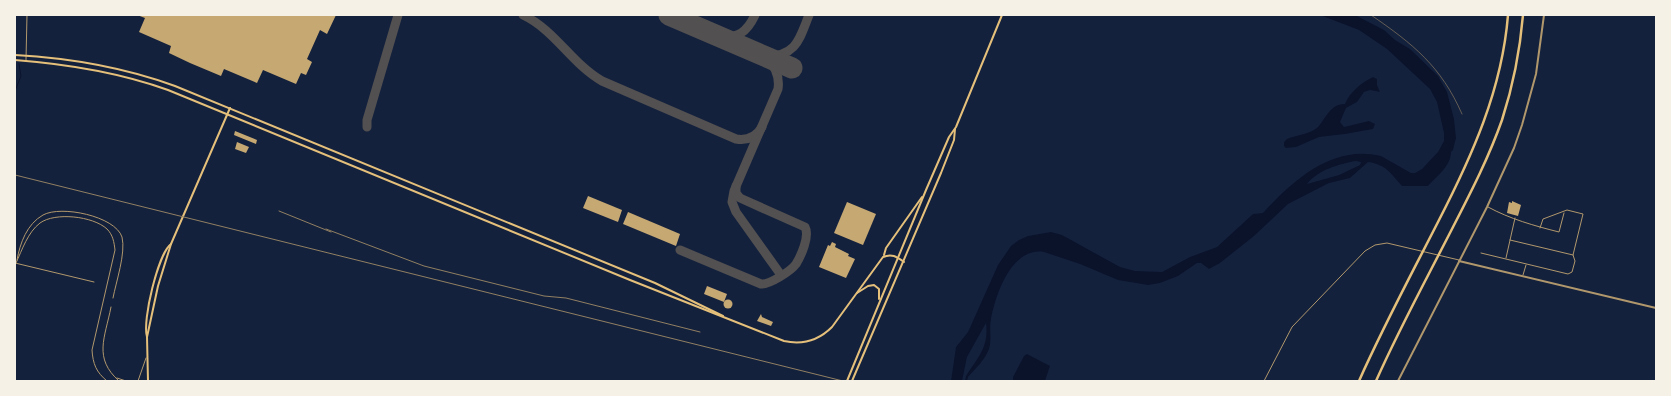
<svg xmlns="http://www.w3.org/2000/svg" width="1671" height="396" viewBox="0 0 1671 396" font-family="'Titillium Web',sans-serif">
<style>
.water{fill:#0b132b;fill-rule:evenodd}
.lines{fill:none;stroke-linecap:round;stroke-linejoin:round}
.stream{stroke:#0b132b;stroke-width:1}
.taxiway{stroke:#525050;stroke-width:9}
.runway{stroke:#525050;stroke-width:21}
.building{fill:#c6a872}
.service{stroke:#b1986c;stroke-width:0.5}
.minor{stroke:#b1986c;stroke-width:1}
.tertiary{stroke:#b1986c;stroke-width:2}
.secondary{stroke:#e5c07b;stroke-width:2}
.primary{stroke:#e5c07b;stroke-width:2}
.motorway{stroke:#e5c07b;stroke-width:2.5}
.rail{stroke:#918062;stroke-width:1}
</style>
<rect width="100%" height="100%" fill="#14213d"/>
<!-- water -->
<g class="water">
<path d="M1320 15H1355L1384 30 1395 40 1410 49 1438 76 1447 92 1454 119 1456 138 1453 150 1451 152C1451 166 1437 176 1428 186H1402C1390 173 1387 165 1368 162L1350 178 1329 183 1288 204 1254 236 1220 263 1209 269 1201 263H1197L1178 276 1160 283 1148 285 1118 280 1080 264 1044 252C1012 247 996 293 991 319 989 328 992 340 989 349 985 360 975 369 968 377L967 381H965L966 376C978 357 989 347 986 323L967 357 962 381H951L956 347 968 332 998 265 1011 246 1019 240 1028 236 1051 232 1062 235 1120 267 1135 271 1162 272 1190 257 1217 247 1253 214 1263 213C1293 180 1333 144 1381 156L1411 173H1415L1422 169 1438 152 1444 141V133L1437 102 1430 89 1387 49 1359 30ZM1356 161 1361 162 1360 165 1339 175 1307 184C1318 170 1339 164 1356 161Z"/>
<path d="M1373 77 1377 79V85L1380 92 1370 90 1364 92 1357 102 1346 108 1340 122 1344 127 1369 121 1375 124 1373 129 1345 134 1319 137 1296 147 1286 148 1284 146V142L1287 139C1296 135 1311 134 1318 127 1326 118 1330 104 1345 104 1349 93 1362 82 1373 77Z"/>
<polygon points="1027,354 1050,366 1045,381 1013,381 1013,377 1024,356"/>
</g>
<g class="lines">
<!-- stream -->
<g class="stream">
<polyline points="15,46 16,51"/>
<polyline points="15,91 21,76 19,64"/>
</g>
<!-- taxiway -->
<g class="taxiway">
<path d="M523 15C555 30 572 64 602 81L736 139C748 141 756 137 762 127"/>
<path d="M718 36C738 39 747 32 755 15"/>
<path d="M766 57C775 66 780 76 778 89L734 191 732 202 736 212 781 275"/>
<path d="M766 57C797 55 799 40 809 15"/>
<polyline points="367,127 367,120 398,15"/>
<path d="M680 250 761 284C769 285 791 271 796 264 801 256 810 236 805 227L740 198 736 193V186"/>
</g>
<!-- runway -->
<polyline class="runway" points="669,15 792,68"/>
</g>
<!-- building -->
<g class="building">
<polygon points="137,15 336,15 327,34 320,30 307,59 312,62 306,75 301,73 296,84 263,70 257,83 224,69 221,76 190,63 169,53 171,46 139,32 145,18"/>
<polygon points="235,131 257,140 256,144 234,135"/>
<polygon points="237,142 249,147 246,153 235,149"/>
<polygon points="588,196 622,210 618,222 583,208"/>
<polygon points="1512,201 1521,205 1518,216 1507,213 1509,202 1512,203"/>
<polygon points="847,202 876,214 863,245 834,233"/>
<polygon points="628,212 680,234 676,246 623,224"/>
<polygon points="832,242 836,244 835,247 849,254 848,256 855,259 846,278 819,267 828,245 830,246"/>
<polygon points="707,286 727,294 724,302 704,294"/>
<circle cx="728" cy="304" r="4.5"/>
<polygon points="761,314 762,317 773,322 771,326 757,321"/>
</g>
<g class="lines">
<!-- service -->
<path class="service" d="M1371 15C1413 44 1441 66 1462 114"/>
<!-- minor -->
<g class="minor">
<polyline points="26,60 27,15"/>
<path d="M1488 207C1510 219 1535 226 1559 232L1564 213"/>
<polyline points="1510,240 1573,255"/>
<polyline points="1481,253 1568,274 1572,272 1575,261 1573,255 1583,214 1567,210 1543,219 1540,228"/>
<polyline points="1506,258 1515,218"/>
<path d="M17 260C20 243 27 224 43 215 61 205 115 216 122 237 126 253 116 282 113 298"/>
<polyline points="15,263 94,282"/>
<path d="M16 263C22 250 28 232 40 223 55 212 93 216 107 229 113 235 114 242 115 250L92 350C93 364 96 372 107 381"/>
<polyline points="1523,275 1526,265"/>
<path d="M111 307C105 338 93 358 119 381"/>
<polyline points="117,378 126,381"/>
<polyline points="138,381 146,358"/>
<polyline points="1264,381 1292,327 1365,251 1375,245 1387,243 1459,260"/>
</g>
<!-- tertiary -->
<g class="tertiary">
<polyline points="1459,261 1656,308"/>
<polyline points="1398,381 1487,207 1514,148 1522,125 1536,74 1544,15"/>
</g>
<!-- secondary -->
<g class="secondary">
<polyline points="147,337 158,286 171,244 230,108"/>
<path d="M148 381 147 337C142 321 158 254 171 244"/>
</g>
<!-- primary -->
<g class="primary">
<path d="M15 55C70 58 123 67 175 86L655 283 723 316"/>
<path d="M15 60C67 64 118 72 168 90L630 280 784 341C802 345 819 340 832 327L883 257C892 253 897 257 904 262"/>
<polyline points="884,255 886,248 922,197"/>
<polyline points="857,293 868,286 874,285 879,289 879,299"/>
<polyline points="847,381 926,190 949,137 956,127 1002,15"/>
<polyline points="852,381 941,173 954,140 955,129"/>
</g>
<!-- motorway -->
<g class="motorway">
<path d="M1359 381C1383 327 1411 275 1438 222 1472 156 1502 90 1508 15"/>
<path d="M1376 381C1399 329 1427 278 1453 227 1471 192 1489 157 1502 120 1513 86 1520 50 1523 15"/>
</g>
<!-- rail -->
<g class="rail">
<polyline points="15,175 843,381"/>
<polyline points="279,211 331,232"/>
<polyline points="326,229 424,266 544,296 566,298 700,332"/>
</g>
</g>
<!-- border -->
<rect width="1671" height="396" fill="none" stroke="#f6f1e7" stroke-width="32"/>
</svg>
